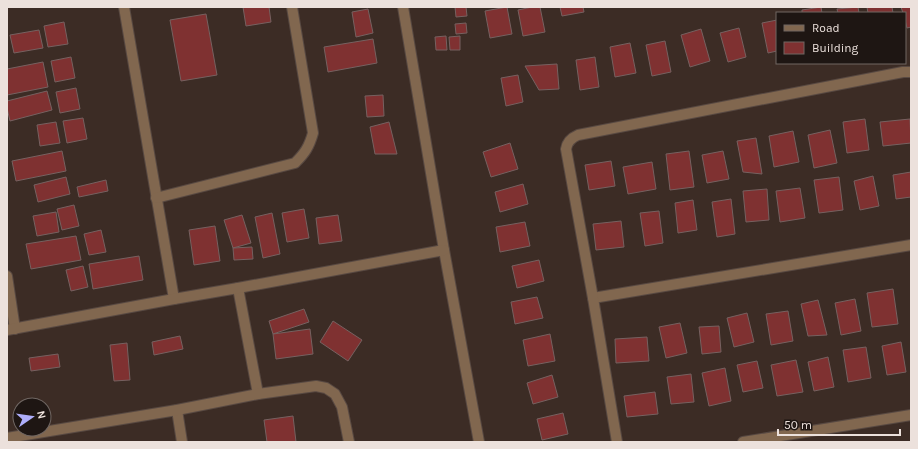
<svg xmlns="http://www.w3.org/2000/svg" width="918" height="449" viewBox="0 0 918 449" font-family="Karla,sans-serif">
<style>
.building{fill:#7f3131;stroke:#766160}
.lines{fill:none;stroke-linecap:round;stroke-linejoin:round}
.street-casing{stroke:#584942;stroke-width:12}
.street{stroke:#81674f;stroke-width:10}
</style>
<rect width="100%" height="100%" fill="#3c2c25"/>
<!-- building -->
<g class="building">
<polygon points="243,7 269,7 271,22 246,26"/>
<polygon points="455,7 466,7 467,16 456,17"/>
<polygon points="507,7 512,34 490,38 485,11"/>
<polygon points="532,7 540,7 545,32 523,36 518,10"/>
<polygon points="560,7 583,7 584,12 562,16"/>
<polygon points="821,7 822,13 802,13 802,10"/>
<polygon points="858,7 859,13 838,13 837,9"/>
<polygon points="867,7 892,7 893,13 868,13"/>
<polygon points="901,7 911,7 911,27 907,28 905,20 905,13 903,13"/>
<polygon points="368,9 373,33 356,37 352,12"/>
<polygon points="206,14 217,75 181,81 170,20"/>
<polygon points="777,20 777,51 768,53 762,23"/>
<polygon points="64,22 68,44 48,47 44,26"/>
<polygon points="466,23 467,33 456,34 455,24"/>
<polygon points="739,28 746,57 728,62 720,33"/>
<polygon points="701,29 710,61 690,67 681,35"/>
<polygon points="39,30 43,48 14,53 10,35"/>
<polygon points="446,36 447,50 436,50 435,37"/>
<polygon points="460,36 460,50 450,50 449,37"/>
<polygon points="373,39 377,63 328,72 324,47"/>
<polygon points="665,41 671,72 652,76 646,45"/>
<polygon points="630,43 636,73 615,77 610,47"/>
<polygon points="71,57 75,78 55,82 51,61"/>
<polygon points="595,57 599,87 580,90 576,60"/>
<polygon points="43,62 48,87 7,95 7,69"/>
<polygon points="557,64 559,89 539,90 525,66"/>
<polygon points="518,75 523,102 506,106 501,78"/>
<polygon points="76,88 80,109 60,113 56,92"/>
<polygon points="47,91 52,110 10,121 7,108 7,101"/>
<polygon points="383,95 384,116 367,117 365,96"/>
<polygon points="83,118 87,139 67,143 63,121"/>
<polygon points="865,119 869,150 847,153 843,122"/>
<polygon points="910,119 911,143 883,146 880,122"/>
<polygon points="56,122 60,143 40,146 37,125"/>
<polygon points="389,122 397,154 375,154 370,127"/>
<polygon points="830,130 837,163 814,168 808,135"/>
<polygon points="793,131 799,162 774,167 769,136"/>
<polygon points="756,138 762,174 743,172 737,141"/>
<polygon points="510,143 518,169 491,177 483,152"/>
<polygon points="62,151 66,171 16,181 12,161"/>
<polygon points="689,151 694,187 670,190 666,154"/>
<polygon points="723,151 729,179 707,183 702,155"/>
<polygon points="611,161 615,186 589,190 585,165"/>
<polygon points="652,162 656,189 628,194 623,167"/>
<polygon points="911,172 911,197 896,199 893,175"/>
<polygon points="873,176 879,206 860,210 854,181"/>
<polygon points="66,177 70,194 38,202 34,185"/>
<polygon points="839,177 843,210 819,213 814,180"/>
<polygon points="106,180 108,191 79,197 77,187"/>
<polygon points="523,184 528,204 500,212 495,192"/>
<polygon points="800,188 805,218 780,222 776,191"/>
<polygon points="767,189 769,220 746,222 743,191"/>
<polygon points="731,199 735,234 717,237 712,202"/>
<polygon points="693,200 697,230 678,233 675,203"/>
<polygon points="74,205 79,226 62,230 57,209"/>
<polygon points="304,209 309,238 287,242 282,213"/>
<polygon points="659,211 663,243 645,246 640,213"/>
<polygon points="56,212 59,232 37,236 33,216"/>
<polygon points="272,213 280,254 263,258 255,217"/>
<polygon points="242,215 251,243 233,248 224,220"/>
<polygon points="338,215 342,241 319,244 316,218"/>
<polygon points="621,221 624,247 596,250 593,224"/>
<polygon points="525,222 530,246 500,252 496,227"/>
<polygon points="215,226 220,261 194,265 189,230"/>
<polygon points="101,230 106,252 89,255 84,234"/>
<polygon points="76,236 81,260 31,269 26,244"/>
<polygon points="252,247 253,259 234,260 233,248"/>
<polygon points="139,256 143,280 93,289 89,264"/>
<polygon points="539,260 544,281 517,288 512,266"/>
<polygon points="83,266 88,287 71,291 66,270"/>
<polygon points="893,289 898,324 872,327 867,293"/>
<polygon points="537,297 543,318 515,324 511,302"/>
<polygon points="855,299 861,331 841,335 835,303"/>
<polygon points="818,300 827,335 808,336 801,304"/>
<polygon points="304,309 309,322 273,334 269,321"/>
<polygon points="788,311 793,341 771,345 766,314"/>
<polygon points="747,313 754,342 734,347 727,318"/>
<polygon points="333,321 362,340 348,361 320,342"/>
<polygon points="680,323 687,353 666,358 659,327"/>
<polygon points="719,326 721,352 702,354 699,327"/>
<polygon points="310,329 313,354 276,359 273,334"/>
<polygon points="550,334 555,361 528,366 523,340"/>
<polygon points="180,336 183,349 154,355 152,342"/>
<polygon points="647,337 649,361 616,363 615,339"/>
<polygon points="901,342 906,372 887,375 882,346"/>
<polygon points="127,343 130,380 114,381 110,345"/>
<polygon points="866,347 871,378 848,382 843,350"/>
<polygon points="58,354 60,367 31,371 29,358"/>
<polygon points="828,357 834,387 814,391 808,362"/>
<polygon points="796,360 803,392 777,396 771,365"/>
<polygon points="757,361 763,388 743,392 737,365"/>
<polygon points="725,368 731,401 709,406 702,373"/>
<polygon points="691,374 694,402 671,404 667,377"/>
<polygon points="552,375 558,397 533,404 527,383"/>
<polygon points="655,392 658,414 627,417 624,396"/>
<polygon points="563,413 568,434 542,440 537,419"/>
<polygon points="293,416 296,442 267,442 264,420"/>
</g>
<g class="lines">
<!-- street casing -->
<g class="street-casing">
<g id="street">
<polyline points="124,7 174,299"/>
<polyline points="403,7 444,250 479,442"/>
<path d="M156 198 295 163C305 153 309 147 313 133L292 7"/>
<polyline points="7,276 15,329"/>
<polyline points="238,288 258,394"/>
<polyline points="593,298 911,245"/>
<polyline points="7,330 174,299 238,288 444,250"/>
<polyline points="177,410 182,442"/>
<polyline points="7,438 177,410 258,394 316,386 326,388 335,394 342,407 349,442"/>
<path d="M617 442 593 298 566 149C567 142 571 138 578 135L903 72H911"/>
<polyline points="743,442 911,415"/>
</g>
</g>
<!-- street -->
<use href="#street" class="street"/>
</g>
<!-- border -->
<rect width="918" height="449" fill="none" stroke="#ece1dc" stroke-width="16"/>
<!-- legend -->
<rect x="776" y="12" width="130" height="52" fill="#1e1613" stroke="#706763"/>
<rect x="784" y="25" width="20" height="6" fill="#81674f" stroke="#706763"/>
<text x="812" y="32" font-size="12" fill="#ece1dc">Road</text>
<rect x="784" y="42" width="20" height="12" fill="#7f3131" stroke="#706763"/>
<text x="812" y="52" font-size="12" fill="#ece1dc">Building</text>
<!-- north arrow -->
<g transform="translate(32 417) rotate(77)"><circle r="19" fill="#1e1613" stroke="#706763"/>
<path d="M0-3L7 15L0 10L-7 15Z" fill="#aeaefb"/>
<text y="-6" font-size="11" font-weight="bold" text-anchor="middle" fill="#ece1dc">N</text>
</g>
<!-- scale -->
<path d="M778 429v6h122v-6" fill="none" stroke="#ece1dc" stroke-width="2"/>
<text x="784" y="429" font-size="12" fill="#ece1dc" stroke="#1e1613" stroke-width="3" paint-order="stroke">50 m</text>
</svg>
